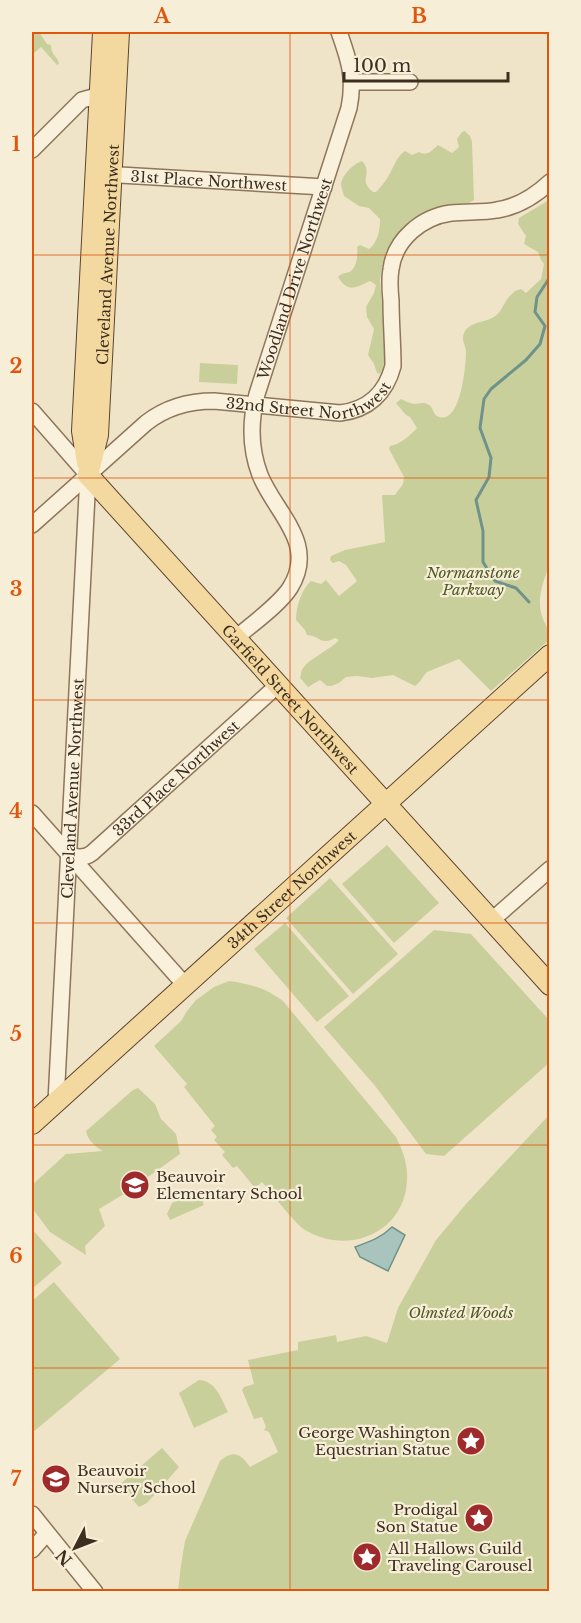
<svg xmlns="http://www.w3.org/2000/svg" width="581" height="1623" viewBox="0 0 581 1623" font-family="'Libre Baskerville',serif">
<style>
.green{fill:#c9cf9b}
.water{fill:#a9c4bc;stroke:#6f938a;stroke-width:1.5}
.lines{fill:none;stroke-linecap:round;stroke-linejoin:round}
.stream{stroke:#6f938a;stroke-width:3}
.minor-casing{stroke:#8d765c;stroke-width:18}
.major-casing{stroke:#5b4430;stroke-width:22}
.minor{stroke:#faf1dc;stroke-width:15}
.major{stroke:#f3d9a0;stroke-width:20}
.grid{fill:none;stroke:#df570d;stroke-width:1.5;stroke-opacity:0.55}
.labels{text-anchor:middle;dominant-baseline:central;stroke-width:4.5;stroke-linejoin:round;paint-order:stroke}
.street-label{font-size:15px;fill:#3d2e20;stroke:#f7eed8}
.park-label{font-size:15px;font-style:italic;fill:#4d5a26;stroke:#f7eed8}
.poi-label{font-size:15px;fill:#3d2e20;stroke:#f7eed8;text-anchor:start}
.neatline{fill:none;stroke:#df570d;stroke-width:2}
.grid-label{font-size:20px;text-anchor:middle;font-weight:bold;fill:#df570d}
</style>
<rect width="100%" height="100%" fill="#f0e4c8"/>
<!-- green -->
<g class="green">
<path d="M32 32H39L47 44 51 45C51 56 58 56 59 64L57 65 41 47 32 55Z"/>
<path d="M465 131 470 136 472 142 474 200 469 203 444 206 420 215 412 219 394 240 383 262 380 280 386 354C383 361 385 369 380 374L377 373 374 364 368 355 374 329 367 317 366 307 374 293 376 285 370 281C355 288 348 293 338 277 342 272 346 274 351 271 357 266 358 254 357 247L360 245 369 249C378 242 380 230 380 219L369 208 359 206 344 196C344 195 341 186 341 185 341 176 353 164 362 161 374 174 357 179 373 192H376C380 188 383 184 386 180 393 170 395 158 405 151L412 155 419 152C427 157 432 150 438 145L452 153 459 147 457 139 462 132Z"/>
<path d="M549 200 550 563C544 580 536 598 542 616 545 625 550 630 549 640L491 691 459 659 427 672C422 677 421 682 415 686L393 675 372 678 357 676 346 677 339 683 331 686H327L320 680 308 687 300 678C301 676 301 670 303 668 310 658 330 650 339 640L335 638C320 646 321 636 307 635L305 630 296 620C296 607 301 590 311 581L321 584 326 580 339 596 357 581 346 565 339 561 333 563 330 560 331 556 345 550 385 542 382 495H395L403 484 404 477 389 449 390 446C401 444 409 436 417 428L410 417 406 415 396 403 401 399C405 401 409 403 414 404 418 404 423 402 427 404 434 406 432 415 439 417 461 424 466 365 466 351 465 344 461 340 464 333 469 322 482 323 492 318 500 314 501 309 506 301 508 297 512 294 515 291L521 289 526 293 541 279 544 264 541 260 538 252 524 244 526 236 518 224 519 218Z"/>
<polygon points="200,363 238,365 237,384 199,382"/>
<polygon points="387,845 439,903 394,943 342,884"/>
<polygon points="330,878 398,954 353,994 286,918"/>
<polygon points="285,923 349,996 317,1022 254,949"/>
<polygon points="434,930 471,934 550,1021 549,1063 444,1156 426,1154 376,1087 324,1027"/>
<path d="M229 981C251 984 265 988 283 1001L396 1137C403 1151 408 1164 407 1180 405 1233 348 1256 305 1230 293 1222 273 1194 262 1182L255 1188 237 1166 233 1168 222 1155 225 1152 214 1140 217 1137 211 1130 215 1126 184 1087 187 1084 154 1046 181 1021 187 1011 196 1000 214 987Z"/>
<path d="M138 1088 155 1104 161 1119 176 1134 180 1154 124 1194 99 1209 105 1226 85 1246 86 1255 50 1232 32 1208V1185L66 1154 103 1151C97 1148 87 1140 86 1131L133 1090Z"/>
<path d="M549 1115V1591H178L181 1565 185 1541 220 1461C234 1449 241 1454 250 1467L278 1452 269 1432 264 1430 266 1427 262 1417 254 1419 242 1390 244 1387 254 1384 248 1360 298 1350V1342L336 1335 337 1342 366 1336 387 1343 398 1308 436 1240 466 1204Z"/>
<polygon points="193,1194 201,1198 204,1205 170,1220 167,1214 172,1203"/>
<polygon points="32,1229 62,1263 32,1289"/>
<polygon points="54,1282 120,1359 32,1433 32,1301"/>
<path d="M199 1380C216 1381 221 1398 228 1412L194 1428 179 1393Z"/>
<polygon points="162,1448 179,1467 147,1503 139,1507 119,1485"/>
</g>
<!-- water -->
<path class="water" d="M392 1227 405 1235 388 1271 360 1257 355 1247C369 1242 381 1238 392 1227Z"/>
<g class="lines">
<!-- stream -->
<polyline class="stream" points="529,602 516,588 495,581 483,562 483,531 476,500 489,477 491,458 480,428 484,399 491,389 526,360 540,344 545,326 535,312 537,297 550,277"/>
<!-- minor casing -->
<g class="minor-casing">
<g id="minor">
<polyline points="353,82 410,82"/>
<polyline points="32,150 82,100 93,97 110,97"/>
<path id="s1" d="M103 174 324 187"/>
<polyline points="32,411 88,475"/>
<path id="s2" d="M32 525 146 423C165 408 189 401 214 401L340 413C368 410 386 393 393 366 393 345 391 323 391 301 390 291 389 280 391 269 395 239 422 217 451 213 466 211 482 213 497 210 517 207 535 196 550 182"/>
<path id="s3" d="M236 638C252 624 279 605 290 588 318 543 275 513 260 475 250 449 250 421 257 394L349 108C355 78 349 60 339 32"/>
<polyline points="32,813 185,985"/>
<path id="s4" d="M68 854C76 858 84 859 92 853L278 685"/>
<polyline points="491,921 550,869"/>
<path id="s5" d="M56 1102 88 475"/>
<polyline points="32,1514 95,1592"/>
<polyline points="32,1550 47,1533"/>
</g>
</g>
<!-- major casing -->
<g class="major-casing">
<g id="major">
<polyline points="87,463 82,431 103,32"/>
<path id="s6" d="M88 475 550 985"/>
<path id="s7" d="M88 475 98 435 119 32"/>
<path id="s8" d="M32 1124 550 655"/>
</g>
</g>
<!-- minor -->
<use href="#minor" class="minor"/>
<!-- major -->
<use href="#major" class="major"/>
</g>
<!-- grid -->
<path class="grid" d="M290 32V1592M32 255H550M32 478H550M32 700H550M32 923H550M32 1145H550M32 1368H550"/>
<!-- icons -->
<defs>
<g id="school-disc" transform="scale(1.5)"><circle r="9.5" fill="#9e2a2b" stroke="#f7eed8"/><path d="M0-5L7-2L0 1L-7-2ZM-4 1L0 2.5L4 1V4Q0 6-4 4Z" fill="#fff"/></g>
<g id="sight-disc" transform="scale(1.5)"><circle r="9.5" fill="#9e2a2b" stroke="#f7eed8"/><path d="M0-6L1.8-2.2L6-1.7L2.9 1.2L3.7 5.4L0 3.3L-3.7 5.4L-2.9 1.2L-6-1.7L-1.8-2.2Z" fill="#fff"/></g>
</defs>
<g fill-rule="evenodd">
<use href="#school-disc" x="135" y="1185"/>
<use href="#sight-disc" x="471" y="1441"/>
<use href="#school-disc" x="56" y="1479"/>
<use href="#sight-disc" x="479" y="1518"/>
<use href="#sight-disc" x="367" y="1557"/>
</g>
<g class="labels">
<!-- street labels -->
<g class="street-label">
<text stroke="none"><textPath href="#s1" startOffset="106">31st Place Northwest</textPath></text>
<text stroke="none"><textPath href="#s7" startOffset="222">Cleveland Avenue Northwest</textPath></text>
<text stroke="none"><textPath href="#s3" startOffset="402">Woodland Drive Northwest</textPath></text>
<text stroke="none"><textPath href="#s2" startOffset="324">32nd Street Northwest</textPath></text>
<text stroke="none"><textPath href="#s6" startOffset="302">Garfield Street Northwest</textPath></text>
<text stroke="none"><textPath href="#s4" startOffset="138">33rd Place Northwest</textPath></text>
<text stroke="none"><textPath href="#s5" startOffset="314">Cleveland Avenue Northwest</textPath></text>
<text stroke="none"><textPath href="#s8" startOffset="350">34th Street Northwest</textPath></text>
</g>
<!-- park labels -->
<g class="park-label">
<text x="473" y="572">Normanstone<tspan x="473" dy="17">Parkway</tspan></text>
<text x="461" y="1312">Olmsted Woods</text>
</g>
<!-- poi labels -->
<g class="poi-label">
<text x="156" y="1176">Beauvoir<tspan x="156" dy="17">Elementary School</tspan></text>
<text x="450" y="1432" text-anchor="end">George Washington<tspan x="450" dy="17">Equestrian Statue</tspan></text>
<text x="77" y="1470">Beauvoir<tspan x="77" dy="17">Nursery School</tspan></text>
<text x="458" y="1509" text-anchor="end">Prodigal<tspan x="458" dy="17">Son Statue</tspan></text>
<text x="388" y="1548">All Hallows Guild<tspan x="388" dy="17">Traveling Carousel</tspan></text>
</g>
</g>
<!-- border -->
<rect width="581" height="1623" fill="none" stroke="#f7eed8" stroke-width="66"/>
<!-- north arrow -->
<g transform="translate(75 1548) rotate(228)" stroke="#f7eed8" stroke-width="4.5" paint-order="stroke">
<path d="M0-4.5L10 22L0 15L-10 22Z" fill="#3d2e20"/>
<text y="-9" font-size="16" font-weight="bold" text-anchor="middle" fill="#3d2e20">N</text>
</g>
<!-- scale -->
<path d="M344 72v9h164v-9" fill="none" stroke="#3d2e20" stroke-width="3"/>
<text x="353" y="72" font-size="18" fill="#3d2e20" stroke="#f7eed8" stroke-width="4.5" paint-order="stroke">100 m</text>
<rect x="33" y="33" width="515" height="1557" class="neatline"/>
<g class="grid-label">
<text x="162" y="23">A</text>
<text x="419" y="23">B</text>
<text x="16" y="151">1</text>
<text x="16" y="373">2</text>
<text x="16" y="596">3</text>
<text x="16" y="818">4</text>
<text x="16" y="1041">5</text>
<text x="16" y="1263">6</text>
<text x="16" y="1486">7</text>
</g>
</svg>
